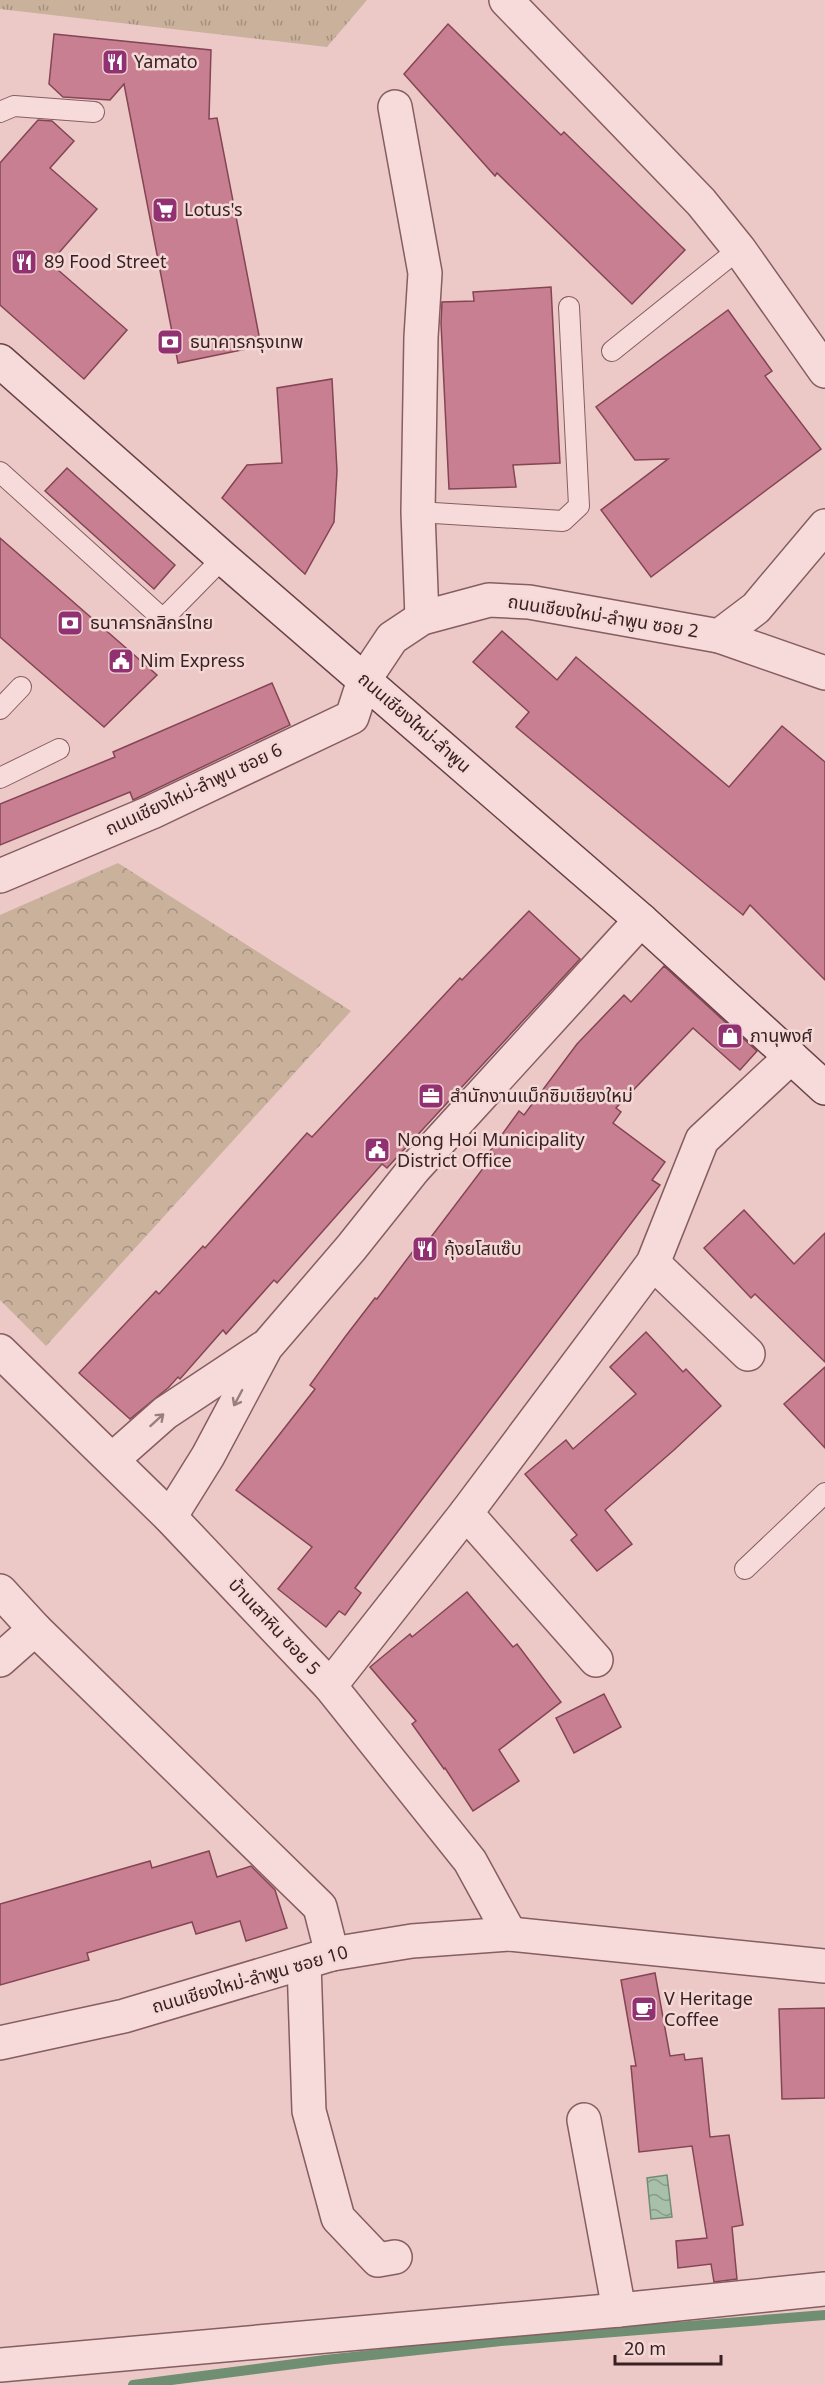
<svg xmlns="http://www.w3.org/2000/svg" width="825" height="2385" viewBox="0 0 825 2385" font-family="Georgia,'Noto Sans Thai',serif">
<style>
.grass{fill:url(#grass-tufts)}
.forest{fill:url(#forest-crowns)}
.water{fill:url(#water-waves);stroke:#6f8e72;stroke-width:1.5}
.lines{fill:none;stroke-linecap:round;stroke-linejoin:round}
.stream{stroke:#6f8e72;stroke-width:10}
.building{fill:#c87f91;stroke:#844555;stroke-width:1.5}
.lane-casing{stroke:#865d62;stroke-width:22}
.street-casing{stroke:#865d62;stroke-width:36}
.secondary-casing{stroke:#684047;stroke-width:36}
.lane{stroke:#f7dbda;stroke-width:20}
.street{stroke:#f7dbda;stroke-width:33}
.secondary{stroke:#f7dbda;stroke-width:33}
.oneway{stroke:#987e7f}
.labels{text-anchor:middle;dominant-baseline:central;stroke-width:5;stroke-linejoin:round;paint-order:stroke}
.poi-label{font-size:18px;fill:#382024;stroke:#f4d8d6;text-anchor:start}
.street-label{font-size:18px;fill:#382024;stroke:#f4d8d6}
</style>
<defs>
<pattern id="grass-tufts" width="24" height="20" patternUnits="userSpaceOnUse" patternTransform="scale(1.5)"><rect width="24" height="20" fill="#c9b19b"/><path d="M3 7l-1-3M5 7V3M7 7l1-3M15 17l-1-3M17 17v-4M19 17l1-3" fill="none" stroke="#a4907e"/></pattern>
<pattern id="forest-crowns" width="20" height="18" patternUnits="userSpaceOnUse" patternTransform="scale(1.5)"><rect width="20" height="18" fill="#c9b19b"/><path d="M2 6a3 3 0 1 1 6 0M12 15a3 3 0 1 1 6 0" fill="none" stroke="#a4907e"/></pattern>
<pattern id="water-waves" width="16" height="10" patternUnits="userSpaceOnUse" patternTransform="scale(1.5)"><rect width="16" height="10" fill="#a8c0a9"/><path d="M0 5q4-4 8 0t8 0" fill="none" stroke="#8a9c89"/></pattern>
</defs>
<rect width="100%" height="100%" fill="#ecc9c7"/>
<!-- grass -->
<polygon class="grass" points="0,0 367,0 327,47 0,9"/>
<!-- forest -->
<polygon class="forest" points="118,863 351,1011 46,1346 0,1300 0,915"/>
<!-- water -->
<polygon class="water" points="667,2175 672,2217 651,2219 647,2178"/>
<g class="lines">
<!-- stream -->
<polyline class="stream" points="133,2385 325,2360 501,2341 825,2315"/>
</g>
<!-- building -->
<g class="building">
<polygon points="448,24 561,135 564,132 685,250 632,304 497,173 495,176 404,74"/>
<polygon points="54,34 211,50 209,119 217,118 261,346 178,363 124,84 110,100 63,97 49,84"/>
<polygon points="38,120 52,121 74,141 50,168 97,209 50,263 127,330 84,379 0,305 0,163"/>
<polygon points="551,287 560,463 513,465 516,487 449,489 441,323 442,302 474,301 473,292"/>
<polygon points="728,310 772,371 765,376 821,449 651,577 601,510 668,459 635,460 596,407"/>
<polygon points="332,379 337,471 334,522 305,574 222,498 247,465 282,463 277,388"/>
<polygon points="67,468 175,565 154,589 45,491"/>
<polygon points="0,538 157,675 104,727 0,637"/>
<polygon points="502,631 557,680 576,657 729,787 782,726 825,762 825,980 750,905 743,915 516,727 529,712 473,662"/>
<polygon points="272,683 290,725 133,800 130,792 0,845 0,804 115,757 113,752"/>
<polygon points="529,911 580,959 387,1168 382,1164 277,1283 274,1280 226,1334 223,1330 180,1379 178,1377 168,1388 130,1419 79,1373 156,1291 159,1294 203,1246 205,1248 307,1133 312,1137 460,978 462,980"/>
<polygon points="664,966 757,1051 740,1070 693,1028 616,1108 621,1112 613,1123 665,1162 652,1180 660,1185 355,1588 361,1593 345,1615 339,1611 326,1627 278,1589 312,1547 236,1490 315,1389 310,1385 345,1337 375,1298 377,1299 423,1238 428,1241 494,1154 490,1151 519,1111 524,1115 577,1044 624,995 631,1002"/>
<polygon points="744,1210 794,1264 825,1233 825,1362 755,1294 751,1298 704,1248"/>
<polygon points="646,1332 683,1372 686,1369 721,1406 674,1450 605,1510 632,1544 597,1571 571,1540 577,1535 525,1474 566,1440 573,1449 636,1394 610,1367"/>
<polygon points="825,1367 825,1448 784,1404"/>
<polygon points="467,1592 513,1647 517,1644 561,1702 499,1750 519,1781 473,1811 445,1768 444,1769 412,1724 416,1721 370,1667 410,1634 412,1637"/>
<polygon points="604,1694 621,1727 574,1753 556,1718"/>
<polygon points="209,1851 217,1877 251,1866 275,1890 287,1928 246,1941 240,1921 196,1934 192,1922 87,1953 89,1960 0,1985 0,1904 150,1861 152,1868"/>
<polygon points="655,1973 670,2056 684,2054 685,2060 702,2058 710,2137 729,2135 743,2225 732,2227 737,2279 714,2282 711,2264 678,2268 676,2241 707,2238 692,2146 639,2152 631,2066 636,2066 621,1980"/>
<polygon points="825,2008 825,2098 782,2099 779,2009"/>
</g>
<g class="lines">
<!-- lane casing -->
<g class="lane-casing">
<g id="lane">
<polyline points="0,112 14,106 94,112"/>
<polyline points="612,351 739,249"/>
<polyline points="0,472 163,619 223,558"/>
<polyline points="418,512 563,521 579,506 569,307"/>
<polyline points="0,709 21,687"/>
<polyline points="0,778 59,749"/>
<polyline points="745,1569 825,1493"/>
</g>
</g>
<!-- street casing -->
<g class="street-casing">
<g id="street">
<polyline points="506,0 701,202 739,249 825,371"/>
<polyline points="395,107 425,273 421,337 418,512 422,618"/>
<polyline points="719,636 825,673"/>
<polyline points="0,876 152,812 352,717 364,680 392,638 422,618 489,600 529,602 719,636 756,608 825,526"/>
<polyline points="653,1263 748,1354"/>
<polyline points="0,1351 170,1517 330,1686 470,1861 510,1934"/>
<polyline points="113,1459 165,1413 263,1348"/>
<polyline points="466,1513 596,1660"/>
<polyline points="170,1517 208,1456 266,1347 351,1248 414,1169 641,920"/>
<polyline points="0,1591 35,1629 320,1907 332,1954"/>
<polyline points="0,1660 35,1629"/>
<polyline points="330,1686 466,1513 653,1263 702,1140 791,1057"/>
<polyline points="304,1963 309,2111 338,2218 378,2260 395,2257"/>
<polyline points="0,2043 124,2016 332,1954 412,1941 510,1934 825,1966"/>
<polyline points="584,2120 619,2310"/>
<polyline points="0,2365 619,2310 825,2289"/>
</g>
</g>
<!-- secondary casing -->
<g class="secondary-casing">
<polyline id="secondary" points="0,361 223,558 641,920 825,1088"/>
</g>
<!-- lane -->
<use href="#lane" class="lane"/>
<!-- street -->
<use href="#street" class="street"/>
<!-- secondary -->
<use href="#secondary" class="secondary"/>
</g>
<!-- one-way arrows -->
<defs><path id="oneway-shaft" d="M-6 0H5M1.5-3L5.5 0L1.5 3" fill="none" stroke-width="1.6" stroke-linecap="round" stroke-linejoin="round" transform="scale(1.5)"/></defs>
<g class="oneway">
<use href="#oneway-shaft" transform="translate(238 1398) rotate(118)"/>
<use href="#oneway-shaft" transform="translate(157 1420) rotate(-42)"/>
</g>
<!-- icons -->
<defs>
<g id="restaurant-square" transform="scale(1.35)"><rect x="-9" y="-9" width="18" height="18" rx="4" fill="#923171" stroke="#f4d8d6"/><path d="M-5-6h1v4h1v-4h1v4h1v-4h1v5L-1.5 .5V6h-2V.5L-5-1ZM5-6V6H3V1.5H1.5Q1.5-4 5-6Z" fill="#fff"/></g>
<g id="supermarket-square" transform="scale(1.35)"><rect x="-9" y="-9" width="18" height="18" rx="4" fill="#923171" stroke="#f4d8d6"/><path d="M-6-5.5h2.5l.6 2H6L4.5 2H-2.5L-4.4-4H-6ZM-1.5 3.2a1.3 1.3 0 1 0 .1 0ZM3 3.2a1.3 1.3 0 1 0 .1 0Z" fill="#fff"/></g>
<g id="bank-square" transform="scale(1.35)"><rect x="-9" y="-9" width="18" height="18" rx="4" fill="#923171" stroke="#f4d8d6"/><path d="M-6-4H6V4H-6ZM0-2.3a2.3 2.3 0 1 0 0 4.6a2.3 2.3 0 1 0 0-4.6Z" fill="#fff"/></g>
<g id="civic-square" transform="scale(1.35)"><rect x="-9" y="-9" width="18" height="18" rx="4" fill="#923171" stroke="#f4d8d6"/><path d="M-.6-6.5H3V-4.5H.6V-3L4-1V1h2V6H-6V1h2V-1L-.6-3ZM-1.2 2.5V6h2.4V2.5Z" fill="#fff"/></g>
<g id="shop-square" transform="scale(1.35)"><rect x="-9" y="-9" width="18" height="18" rx="4" fill="#923171" stroke="#f4d8d6"/><path d="M-5-2.5h2.3a2.7 3.5 0 0 1 5.4 0H5L5.5 6h-11ZM-1.5-2.5h3a1.5 2.3 0 0 0-3 0Z" fill="#fff"/></g>
<g id="office-square" transform="scale(1.35)"><rect x="-9" y="-9" width="18" height="18" rx="4" fill="#923171" stroke="#f4d8d6"/><path d="M-6-3h4V-5.5h4V-3h4V5H-6ZM-1-4.5V-3h2v-1.5ZM-6 0V1H6V0Z" fill="#fff"/></g>
<g id="cafe-square" transform="scale(1.35)"><rect x="-9" y="-9" width="18" height="18" rx="4" fill="#923171" stroke="#f4d8d6"/><path d="M-5.5-4.5H6V0H3Q3 3.5 0 3.5H-2.5Q-5.5 3.5-5.5 0ZM3-3.2v2h1.7v-2ZM-6 4.5H4V6H-6Z" fill="#fff"/></g>
</defs>
<g fill-rule="evenodd">
<use href="#restaurant-square" x="115" y="62"/>
<use href="#supermarket-square" x="165" y="210"/>
<use href="#restaurant-square" x="24" y="262"/>
<use href="#bank-square" x="170" y="342"/>
<use href="#bank-square" x="70" y="623"/>
<use href="#civic-square" x="121" y="661"/>
<use href="#shop-square" x="730" y="1036"/>
<use href="#office-square" x="431" y="1096"/>
<use href="#civic-square" x="377" y="1150"/>
<use href="#restaurant-square" x="425" y="1249"/>
<use href="#cafe-square" x="644" y="2009"/>
</g>
<g class="labels">
<!-- poi labels -->
<g class="poi-label">
<text x="134" y="62">Yamato</text>
<text x="184" y="210">Lotus's</text>
<text x="44" y="262">89 Food Street</text>
<text x="190" y="342">ธนาคารกรุงเทพ</text>
<text x="90" y="623">ธนาคารกสิกรไทย</text>
<text x="140" y="661">Nim Express</text>
<text x="750" y="1036">ภานุพงศ์</text>
<text x="450" y="1096">สำนักงานแม็กซิมเชียงใหม่</text>
<text x="397" y="1140">Nong Hoi Municipality<tspan x="397" dy="21">District Office</tspan></text>
<text x="444" y="1249">กุ้งยโสแซ๊บ</text>
<text x="664" y="1999">V Heritage<tspan x="664" dy="21">Coffee</tspan></text>
</g>
<!-- street labels -->
<g class="street-label">
<text transform="translate(603 617) rotate(9)">ถนนเชียงใหม่-ลำพูน ซอย 2</text>
<text transform="translate(414 723) rotate(41)">ถนนเชียงใหม่-ลำพูน</text>
<text transform="translate(194 790) rotate(-25)">ถนนเชียงใหม่-ลำพูน ซอย 6</text>
<text transform="translate(274 1627) rotate(47)">บ้านเสาหิน ซอย 5</text>
<text transform="translate(250 1980) rotate(-16)">ถนนเชียงใหม่-ลำพูน ซอย 10</text>
</g>
</g>
<!-- scale -->
<path d="M615 2355v9h106v-9" fill="none" stroke="#382024" stroke-width="3"/>
<text x="624" y="2355" font-size="18" fill="#382024" stroke="#f4d8d6" stroke-width="4.5" paint-order="stroke">20 m</text>
</svg>
